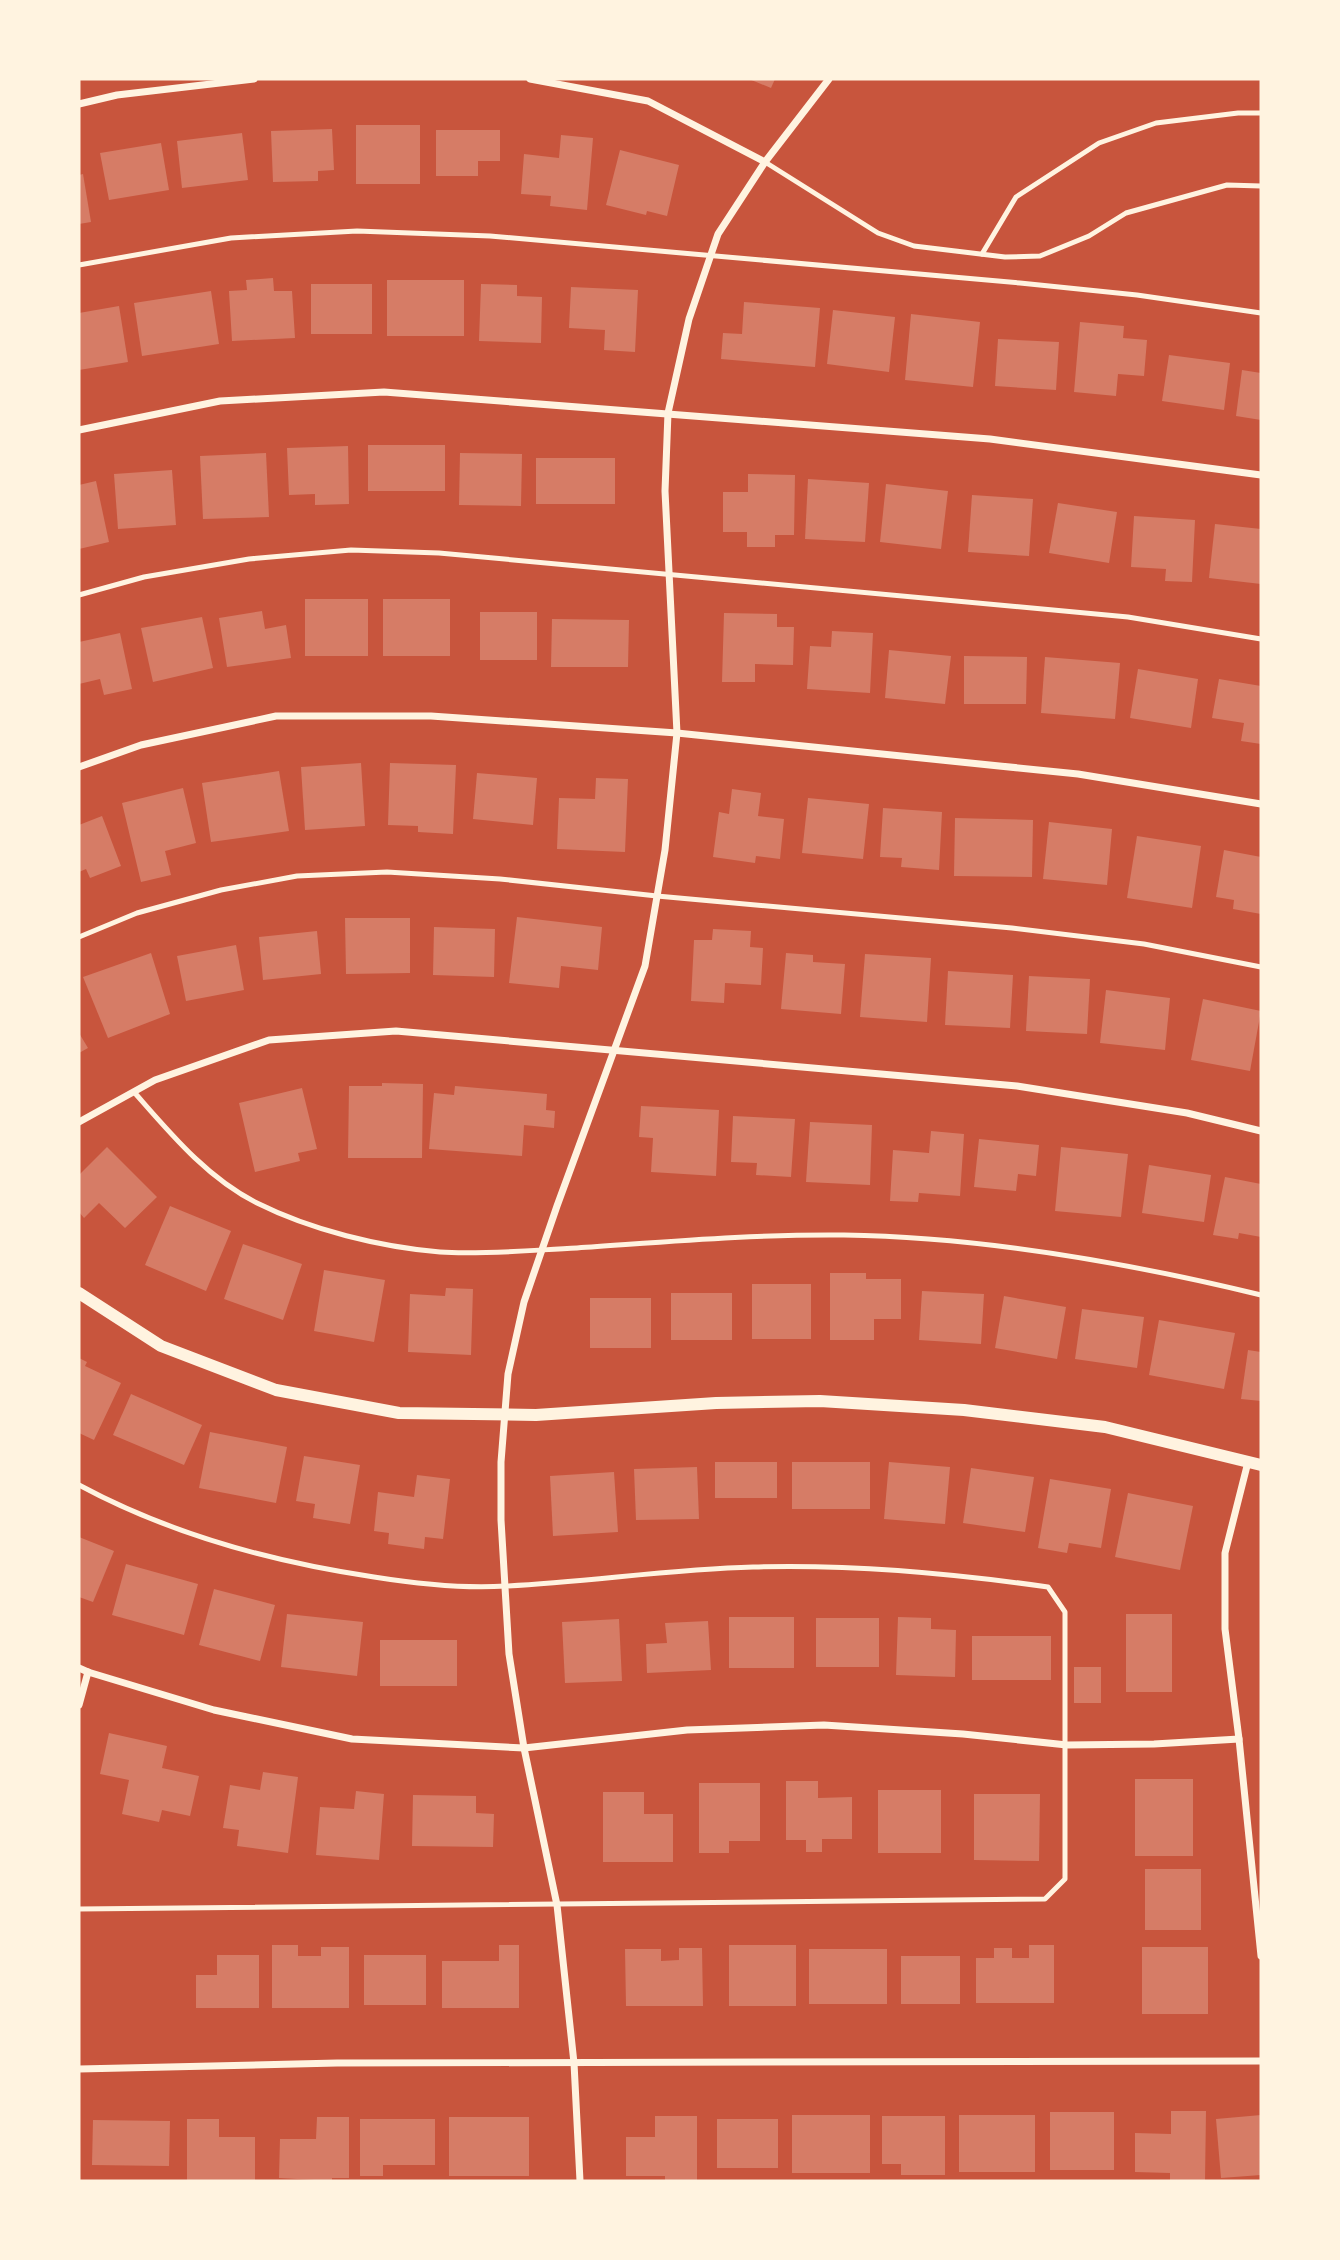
<svg xmlns="http://www.w3.org/2000/svg" width="1340" height="2260" viewBox="0 0 1340 2260" font-family="'IBM Plex Sans',sans-serif">
<style>
.building{fill:#d67c66}
.lines{fill:none;stroke-linecap:round;stroke-linejoin:round}
.service{stroke:#fff3e0;stroke-width:5}
.minor{stroke:#fff3e0;stroke-width:7}
.tertiary{stroke:#fff3e0;stroke-width:12}
</style>
<rect width="100%" height="100%" fill="#c8553d"/>
<!-- building -->
<g class="building">
<polygon points="749,79 775,79 771,88"/>
<rect x="356" y="125" width="64" height="59"/>
<polygon points="332,129 334,170 318,171 318,181 273,182 271,131"/>
<polygon points="436,130 500,130 500,161 478,161 478,176 436,176"/>
<polygon points="242,133 248,180 182,188 177,141"/>
<polygon points="561,135 593,138 587,210 550,206 551,196 521,194 524,154 559,158"/>
<polygon points="161,143 169,190 109,200 100,153"/>
<polygon points="620,150 679,165 667,216 647,211 646,215 606,205"/>
<polygon points="83,174 91,222 79,224 79,175"/>
<polygon points="273,278 274,291 292,291 295,338 232,341 229,291 247,290 246,280"/>
<rect x="387" y="280" width="77" height="56"/>
<rect x="311" y="284" width="61" height="50"/>
<polygon points="481,284 517,285 517,296 542,297 541,343 479,341"/>
<polygon points="571,287 638,290 635,352 604,350 605,330 569,328"/>
<polygon points="211,291 219,344 142,356 134,303"/>
<polygon points="744,302 820,308 815,367 721,359 723,333 742,334"/>
<polygon points="119,306 128,362 79,370 79,313"/>
<polygon points="833,310 895,317 889,372 827,364"/>
<polygon points="911,314 980,322 973,387 905,380"/>
<polygon points="1080,322 1124,326 1123,338 1147,340 1144,376 1118,374 1116,396 1074,392"/>
<polygon points="998,339 1059,342 1056,390 995,386"/>
<polygon points="1169,355 1230,363 1224,410 1162,401"/>
<polygon points="1242,370 1261,373 1261,420 1236,416"/>
<rect x="368" y="445" width="77" height="46"/>
<polygon points="348,446 349,504 315,505 315,494 289,495 287,448"/>
<polygon points="266,453 269,517 203,519 200,456"/>
<polygon points="460,453 522,454 521,506 459,505"/>
<rect x="536" y="458" width="79" height="46"/>
<polygon points="172,470 176,525 118,529 114,474"/>
<polygon points="748,474 795,475 794,535 775,535 775,547 747,547 747,532 723,532 723,492 748,492"/>
<polygon points="808,479 869,483 865,542 805,539"/>
<polygon points="96,481 109,542 79,549 79,485"/>
<polygon points="886,484 948,491 941,549 880,542"/>
<polygon points="972,495 1033,499 1029,556 968,552"/>
<polygon points="1058,503 1117,512 1109,563 1049,553"/>
<polygon points="1134,516 1195,520 1192,582 1165,581 1166,569 1131,567"/>
<polygon points="1215,524 1261,529 1261,584 1209,578"/>
<rect x="305" y="599" width="63" height="57"/>
<rect x="383" y="599" width="67" height="57"/>
<polygon points="262,611 265,629 286,625 291,658 227,667 219,618"/>
<rect x="480" y="612" width="57" height="48"/>
<polygon points="724,613 777,614 777,627 794,627 793,665 755,664 755,682 722,682"/>
<polygon points="202,617 213,668 153,682 141,628"/>
<polygon points="552,619 629,620 628,667 551,667"/>
<polygon points="832,631 873,633 870,693 807,689 810,646 831,647"/>
<polygon points="120,633 132,689 104,695 100,679 79,684 79,642"/>
<polygon points="889,650 951,656 945,704 885,698"/>
<polygon points="964,656 1027,657 1026,704 964,704"/>
<polygon points="1045,657 1120,663 1115,719 1041,713"/>
<polygon points="1138,669 1198,679 1191,728 1130,718"/>
<polygon points="1219,679 1261,686 1261,744 1241,741 1244,723 1212,718"/>
<polygon points="361,763 365,826 305,830 301,767"/>
<polygon points="390,763 456,765 453,834 418,832 418,826 388,825"/>
<polygon points="279,771 289,831 211,842 202,783"/>
<polygon points="477,773 537,778 533,825 473,819"/>
<polygon points="596,778 628,779 625,852 557,849 559,798 595,799"/>
<polygon points="183,788 196,843 165,851 171,875 141,882 122,803"/>
<polygon points="732,789 761,793 758,816 784,819 780,859 756,856 755,863 713,857 719,812 729,814"/>
<polygon points="808,798 869,804 863,859 802,853"/>
<polygon points="883,808 942,812 939,870 901,867 902,858 880,857"/>
<polygon points="102,816 121,866 90,878 86,869 79,872 79,825"/>
<polygon points="955,818 1033,820 1032,877 954,876"/>
<polygon points="1049,822 1112,829 1107,885 1043,879"/>
<polygon points="1137,836 1201,846 1192,908 1127,898"/>
<polygon points="1224,850 1261,857 1261,914 1233,909 1234,900 1216,897"/>
<polygon points="517,917 602,927 598,970 561,966 559,988 509,983"/>
<polygon points="345,918 410,918 410,973 346,974"/>
<polygon points="434,927 495,929 494,977 433,975"/>
<polygon points="713,929 751,931 750,947 763,948 761,985 725,983 724,1003 691,1001 694,940 712,940"/>
<polygon points="317,931 321,974 263,980 259,937"/>
<polygon points="236,945 244,990 186,1001 177,956"/>
<polygon points="151,953 170,1014 108,1038 83,977"/>
<polygon points="786,953 813,955 813,962 845,964 841,1014 781,1009"/>
<polygon points="865,954 931,958 927,1022 860,1017"/>
<polygon points="948,971 1013,975 1010,1028 945,1025"/>
<polygon points="1029,976 1090,979 1087,1034 1026,1031"/>
<polygon points="1106,990 1170,998 1165,1050 1100,1043"/>
<polygon points="1203,999 1261,1011 1250,1071 1191,1060"/>
<polygon points="79,1033 88,1048 79,1053"/>
<polygon points="382,1083 423,1084 422,1158 348,1158 349,1086 382,1086"/>
<polygon points="455,1086 547,1094 546,1110 555,1111 554,1128 524,1125 522,1156 429,1149 434,1093 454,1095"/>
<polygon points="302,1088 317,1149 298,1153 300,1161 255,1172 239,1103"/>
<polygon points="641,1106 719,1110 716,1176 651,1172 653,1138 639,1137"/>
<polygon points="733,1116 795,1119 791,1177 756,1175 757,1163 731,1162"/>
<polygon points="810,1122 872,1125 870,1185 806,1182"/>
<polygon points="931,1131 964,1134 960,1196 919,1193 918,1202 890,1201 893,1150 929,1153"/>
<polygon points="979,1139 1039,1145 1036,1176 1018,1174 1016,1191 974,1187"/>
<polygon points="107,1147 157,1197 125,1228 99,1203 84,1218 79,1212 79,1175"/>
<polygon points="1061,1147 1128,1154 1121,1217 1055,1211"/>
<polygon points="1149,1165 1211,1175 1204,1222 1142,1213"/>
<polygon points="1225,1177 1261,1184 1261,1237 1239,1233 1238,1239 1213,1235"/>
<polygon points="170,1206 231,1231 206,1291 145,1265"/>
<polygon points="243,1244 302,1264 283,1320 224,1299"/>
<polygon points="324,1270 385,1280 374,1342 314,1331"/>
<polygon points="830,1273 866,1273 866,1279 901,1279 901,1319 874,1319 874,1340 830,1340"/>
<rect x="752" y="1284" width="59" height="55"/>
<polygon points="446,1288 473,1289 471,1355 408,1352 410,1294 445,1296"/>
<polygon points="922,1291 984,1294 981,1344 919,1340"/>
<rect x="671" y="1293" width="61" height="47"/>
<polygon points="1004,1296 1066,1307 1057,1359 995,1348"/>
<rect x="590" y="1298" width="61" height="50"/>
<polygon points="1082,1309 1144,1317 1137,1368 1075,1359"/>
<polygon points="1159,1320 1235,1333 1224,1389 1149,1375"/>
<polygon points="1248,1350 1261,1352 1261,1401 1241,1399"/>
<polygon points="79,1358 87,1362 85,1366 121,1383 94,1440 79,1433"/>
<polygon points="131,1394 202,1425 184,1465 113,1435"/>
<polygon points="210,1432 287,1447 276,1503 199,1488"/>
<polygon points="304,1456 360,1465 350,1524 313,1518 315,1504 296,1501"/>
<rect x="715" y="1462" width="62" height="36"/>
<rect x="792" y="1462" width="78" height="47"/>
<polygon points="889,1462 950,1467 945,1524 884,1519"/>
<polygon points="697,1467 699,1519 636,1520 634,1469"/>
<polygon points="971,1468 1034,1477 1025,1532 963,1523"/>
<polygon points="614,1472 618,1532 553,1536 550,1476"/>
<polygon points="417,1475 450,1479 443,1539 425,1537 424,1549 388,1544 389,1533 374,1531 378,1492 414,1497"/>
<polygon points="1050,1479 1111,1489 1101,1548 1069,1543 1067,1553 1038,1548"/>
<polygon points="1128,1493 1193,1506 1180,1570 1115,1557"/>
<polygon points="79,1537 114,1551 93,1602 79,1597"/>
<polygon points="126,1564 198,1584 184,1635 112,1615"/>
<polygon points="214,1589 275,1605 260,1661 199,1645"/>
<polygon points="287,1614 363,1622 357,1676 281,1667"/>
<rect x="1126" y="1614" width="46" height="78"/>
<rect x="729" y="1617" width="65" height="51"/>
<polygon points="898,1617 931,1618 931,1629 956,1630 955,1677 896,1675"/>
<rect x="816" y="1618" width="63" height="49"/>
<polygon points="619,1619 622,1681 565,1683 562,1622"/>
<polygon points="708,1621 711,1670 647,1673 646,1644 667,1643 665,1623"/>
<rect x="972" y="1636" width="79" height="44"/>
<rect x="380" y="1640" width="77" height="46"/>
<rect x="1074" y="1667" width="27" height="36"/>
<polygon points="109,1733 167,1746 162,1768 199,1776 190,1816 162,1810 159,1822 122,1814 129,1780 100,1774"/>
<polygon points="263,1772 298,1777 288,1853 237,1846 239,1830 223,1828 230,1785 260,1790"/>
<rect x="1135" y="1779" width="58" height="77"/>
<polygon points="786,1781 818,1781 818,1798 852,1797 852,1839 822,1839 822,1852 806,1852 806,1840 786,1840"/>
<polygon points="699,1783 760,1783 760,1841 729,1841 729,1853 699,1853"/>
<rect x="878" y="1790" width="63" height="63"/>
<polygon points="356,1791 384,1794 379,1860 316,1855 320,1807 354,1809"/>
<polygon points="603,1792 644,1792 644,1814 673,1814 673,1862 603,1862"/>
<polygon points="974,1794 1040,1794 1039,1861 974,1860"/>
<polygon points="413,1795 476,1796 476,1813 494,1814 493,1847 412,1846"/>
<rect x="1145" y="1869" width="56" height="61"/>
<polygon points="272,1945 298,1945 298,1956 321,1956 321,1947 349,1947 349,2008 272,2008"/>
<polygon points="499,1945 519,1945 519,2008 442,2008 442,1961 499,1961"/>
<rect x="729" y="1945" width="67" height="61"/>
<polygon points="1029,1945 1054,1945 1054,2003 976,2003 976,1958 994,1958 994,1948 1012,1948 1012,1958 1029,1958"/>
<rect x="1142" y="1947" width="66" height="67"/>
<polygon points="679,1948 702,1948 703,2006 626,2006 625,1949 661,1949 661,1961 679,1960"/>
<rect x="809" y="1949" width="78" height="55"/>
<polygon points="217,1955 259,1955 259,2008 196,2008 196,1975 217,1975"/>
<rect x="364" y="1955" width="62" height="50"/>
<rect x="901" y="1956" width="59" height="48"/>
<polygon points="1171,2111 1206,2111 1205,2181 1170,2181 1170,2173 1135,2172 1135,2133 1171,2134"/>
<rect x="1050" y="2112" width="64" height="58"/>
<rect x="792" y="2115" width="78" height="58"/>
<rect x="959" y="2115" width="76" height="57"/>
<polygon points="1261,2115 1261,2175 1221,2178 1216,2119"/>
<polygon points="655,2116 697,2116 697,2181 665,2181 665,2176 626,2176 626,2137 655,2137"/>
<polygon points="882,2116 945,2116 945,2175 901,2175 901,2164 882,2164"/>
<polygon points="317,2117 349,2117 349,2178 332,2178 332,2181 279,2178 280,2139 316,2139"/>
<rect x="449" y="2117" width="80" height="59"/>
<polygon points="187,2119 219,2119 219,2137 255,2137 255,2181 187,2181"/>
<polygon points="360,2119 435,2119 435,2165 383,2165 383,2176 360,2176"/>
<rect x="717" y="2119" width="61" height="49"/>
<polygon points="93,2120 170,2121 169,2166 92,2165"/>
</g>
<g class="lines">
<!-- service -->
<g class="service">
<polyline points="765,162 878,233 914,246 1005,257 1040,256 1089,236 1126,213 1227,185 1261,186"/>
<polyline points="982,254 1016,197 1099,143 1156,123 1238,113 1261,113"/>
<polyline points="79,265 231,238 357,231 490,236 1020,283 1137,295 1261,313"/>
<polyline points="79,595 144,577 249,559 351,550 439,553 1128,617 1261,639"/>
<polyline points="79,937 137,913 221,890 297,876 387,872 500,879 657,896 1012,928 1144,944 1261,967"/>
<path d="M134 1092C170 1133 207 1178 257 1203 311 1230 380 1247 440 1252 481 1255 534 1250 577 1248 666 1242 755 1234 844 1235 984 1237 1125 1262 1261 1295"/>
<path d="M79 1485C170 1534 272 1562 374 1577 418 1584 462 1589 506 1586 588 1582 671 1569 753 1567 852 1564 950 1573 1048 1587L1065 1612V1879L1045 1899 79 1909"/>
</g>
<!-- minor -->
<g class="minor">
<polyline points="530,79 648,101 765,162 829,79"/>
<polyline points="79,104 117,95 254,79"/>
<polyline points="79,430 220,401 384,392 990,439 1261,475"/>
<polyline points="79,767 141,745 276,716 431,716 677,733 1078,774 1261,804"/>
<polyline points="79,1122 155,1080 269,1040 396,1031 1017,1086 1187,1113 1261,1131"/>
<polyline points="1248,1462 1225,1553 1225,1629 1239,1739 1261,1956"/>
<polyline points="79,1668 88,1672 214,1710 352,1739 524,1748 687,1730 824,1725 963,1734 1067,1745 1154,1744 1239,1739"/>
<polyline points="79,1705 88,1672"/>
<polyline points="79,2069 337,2063 1261,2061"/>
<polyline points="580,2181 574,2063 557,1905 524,1748 509,1654 501,1520 501,1462 508,1374 524,1302 557,1206 645,966 665,850 677,733 665,491 668,413 689,319 718,234 765,162"/>
</g>
<!-- tertiary -->
<polyline class="tertiary" points="79,1293 161,1346 276,1390 399,1413 536,1415 716,1403 820,1401 964,1410 1105,1427 1261,1465"/>
</g>
<!-- border -->
<rect width="1340" height="2260" fill="none" stroke="#fff3e0" stroke-width="161"/>
</svg>
